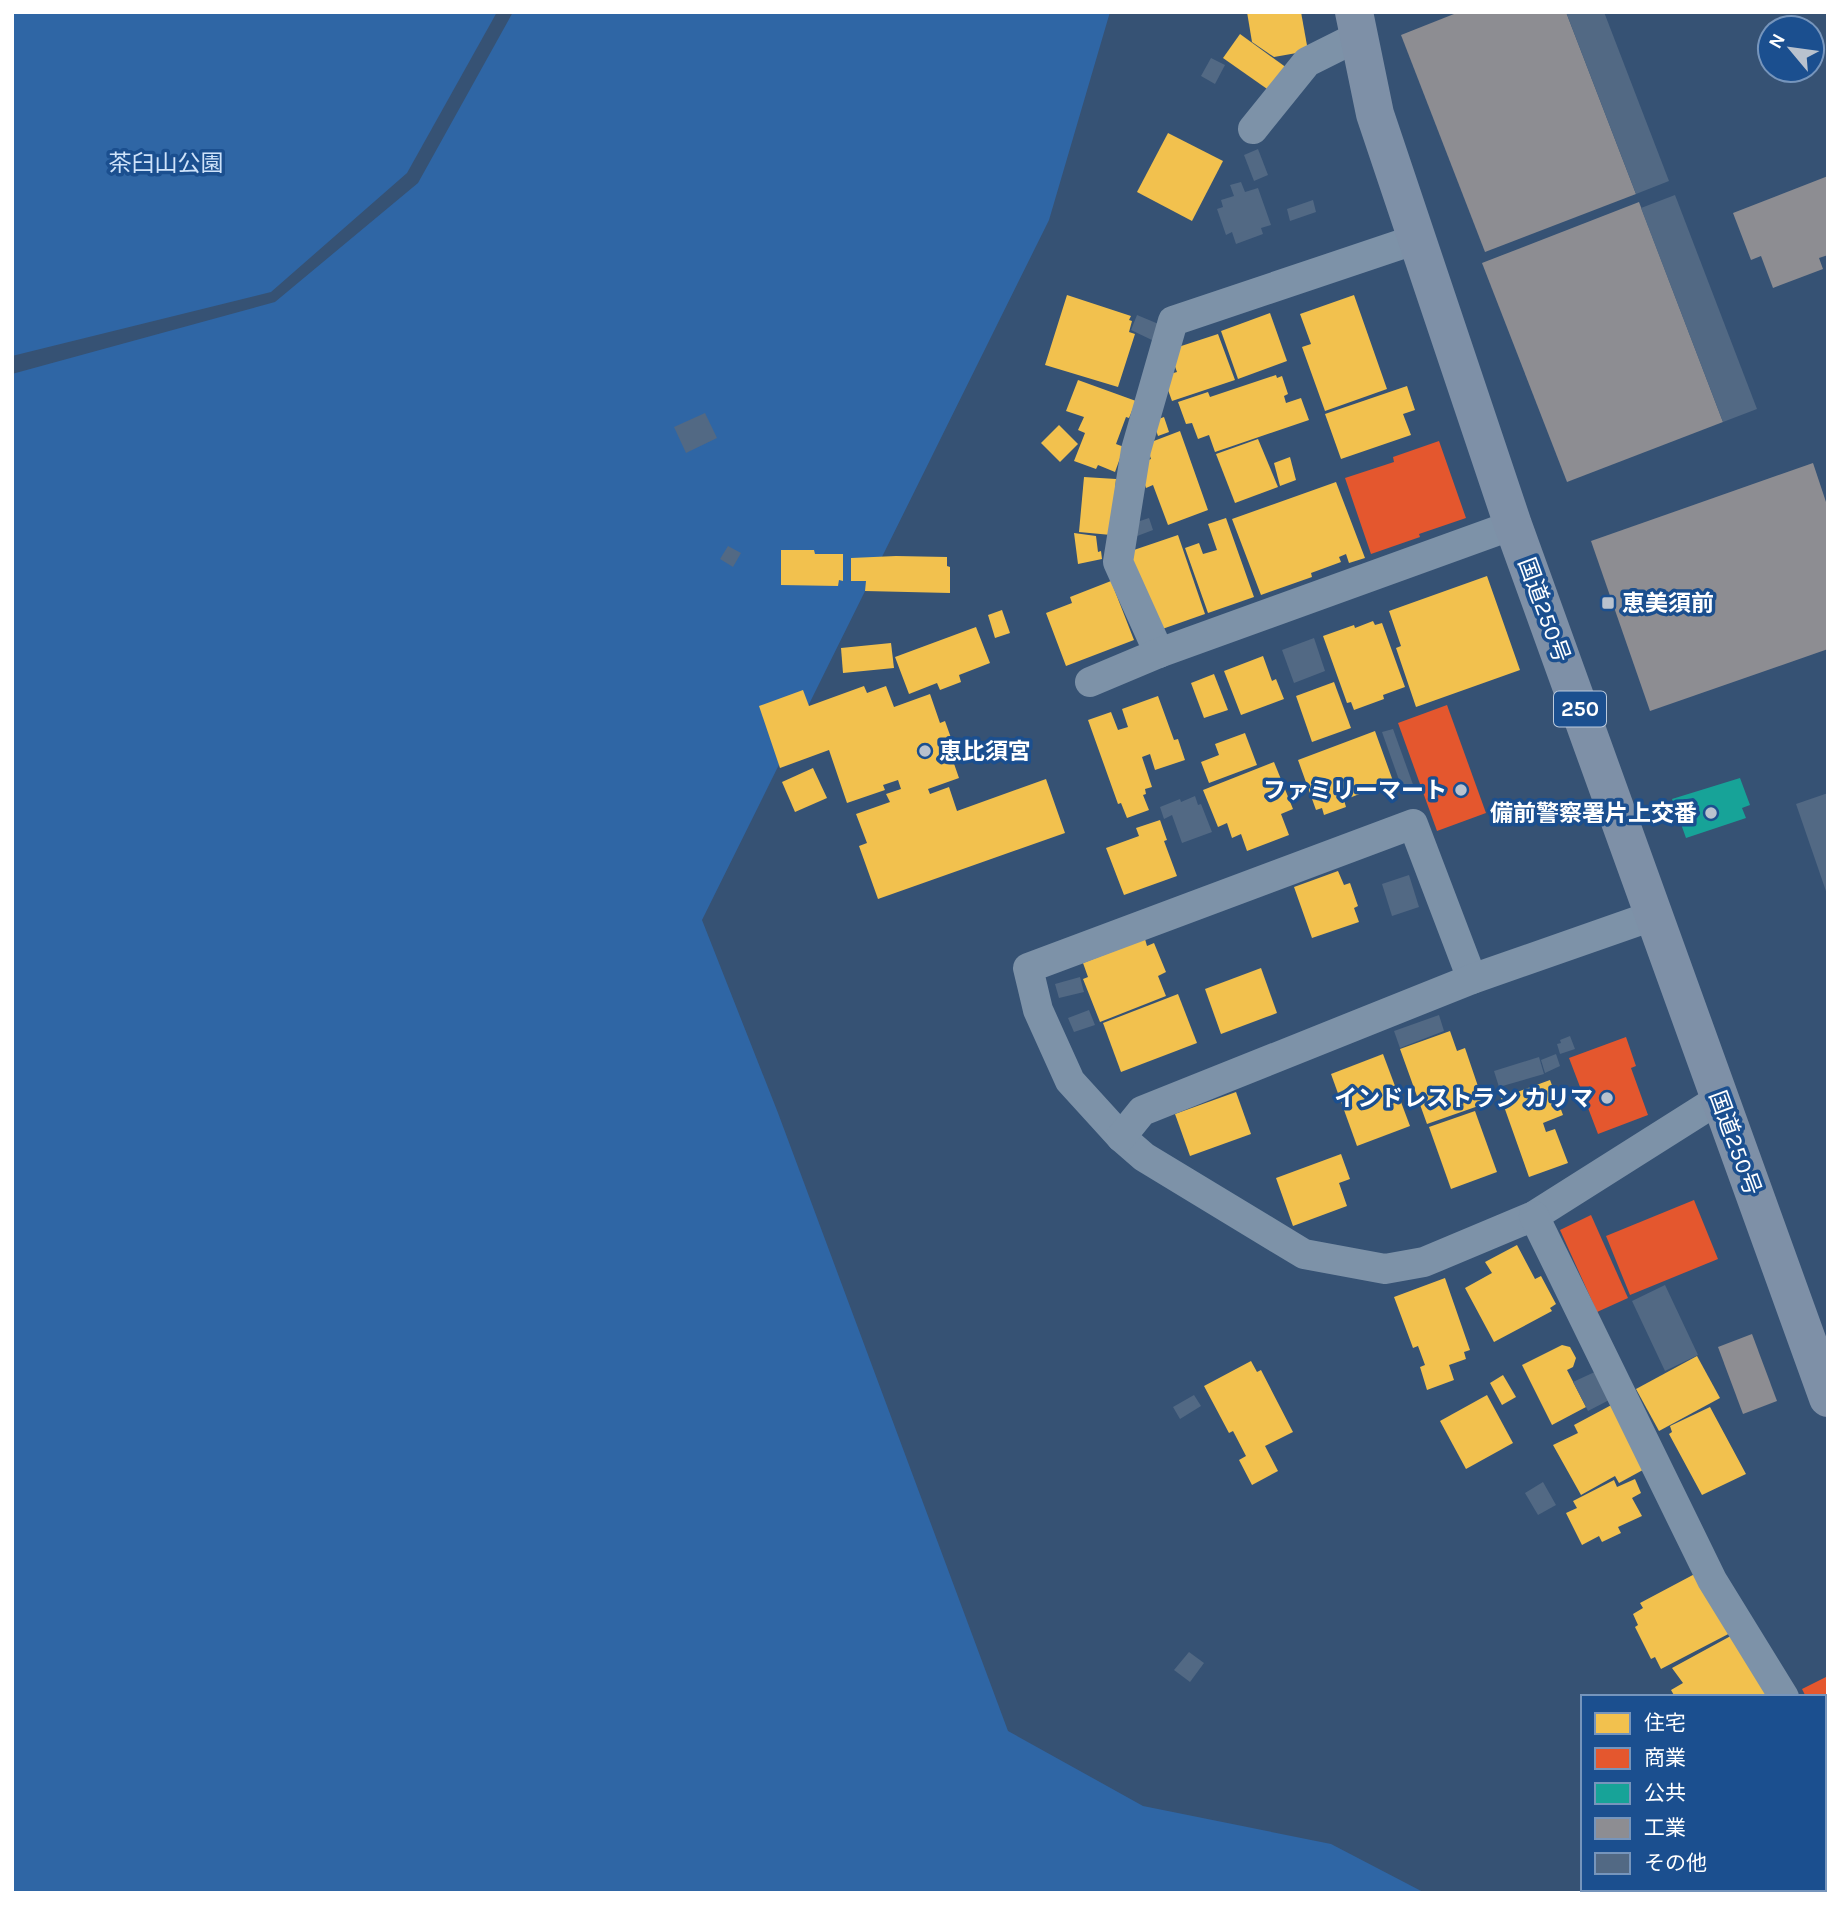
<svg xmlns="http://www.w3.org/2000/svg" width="1840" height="1905" viewBox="0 0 1840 1905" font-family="Karla,'Noto Sans JP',sans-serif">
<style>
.green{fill:#2f66a5}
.homes{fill:#f2c14e}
.shops{fill:#e4572e}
.public{fill:#17a398}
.industry{fill:#8d8d92}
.building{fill:#526984}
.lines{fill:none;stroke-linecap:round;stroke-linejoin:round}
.minor{stroke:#7d92a8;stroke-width:30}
.trunk{stroke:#7e90a7;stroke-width:38}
.poi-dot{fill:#b9c2ce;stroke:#1b4f8f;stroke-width:2.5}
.labels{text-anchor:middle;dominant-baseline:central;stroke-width:7;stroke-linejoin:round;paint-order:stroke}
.shield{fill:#1b4f8f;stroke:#bbcadd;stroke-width:2}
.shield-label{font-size:21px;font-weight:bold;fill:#fff}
.park-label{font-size:23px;fill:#cfe3fa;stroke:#1b4f8f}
.poi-label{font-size:23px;font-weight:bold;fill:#fff;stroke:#1b4f8f;text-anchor:end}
.street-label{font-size:23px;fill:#fff;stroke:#1b4f8f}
</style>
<rect width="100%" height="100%" fill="#365274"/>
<!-- green -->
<g class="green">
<polygon points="12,12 497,12 407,173 271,292 12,356"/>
<polygon points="513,12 1110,12 1049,220 702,920 778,1113 1008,1731 1143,1806 1331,1844 1425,1893 12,1893 12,374 275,302 418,183"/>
</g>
<!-- homes -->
<g class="homes">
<polygon points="1247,12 1301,12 1308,51 1274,57 1252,42"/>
<polygon points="1240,34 1287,68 1270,91 1223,58"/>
<polygon points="1168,133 1223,161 1192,221 1137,192"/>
<polygon points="1067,295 1131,316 1129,320 1132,321 1129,332 1135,334 1118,387 1045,365"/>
<polygon points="1354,295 1387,389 1325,411 1302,347 1311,344 1300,314"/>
<polygon points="1270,313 1287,361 1238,379 1221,331"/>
<polygon points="1218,334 1235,380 1172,401 1163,376 1177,372 1169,350"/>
<polygon points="1276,375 1277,378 1282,376 1288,394 1284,396 1286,403 1301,398 1309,420 1215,452 1209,435 1198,439 1192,423 1186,424 1178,402 1208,392 1210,397"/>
<polygon points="1078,380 1136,401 1129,418 1126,417 1116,444 1124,447 1115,472 1098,465 1096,469 1074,461 1085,433 1078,430 1084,417 1066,411"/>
<polygon points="1407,386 1415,410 1403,414 1411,435 1341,459 1325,414"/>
<polygon points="1164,417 1169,432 1158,436 1153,421"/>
<polygon points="1059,425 1078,444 1060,462 1041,443"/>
<polygon points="1180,431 1208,510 1168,525 1153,485 1146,488 1138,464 1151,459 1146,444"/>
<polygon points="1258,439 1278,487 1235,503 1216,454"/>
<polygon points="1290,457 1296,480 1280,486 1274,463"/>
<polygon points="1084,477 1116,479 1111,535 1079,532"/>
<polygon points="1336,482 1365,558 1349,563 1346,554 1339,557 1341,562 1311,573 1312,577 1261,595 1232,519"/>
<polygon points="1226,518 1254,597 1208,613 1185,548 1199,543 1203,554 1217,550 1208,524"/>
<polygon points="1074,533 1096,536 1098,552 1101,551 1102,559 1078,564"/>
<polygon points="1178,535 1205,614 1148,634 1128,552"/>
<polygon points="781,550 814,550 815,554 843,554 843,581 839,580 838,586 781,585"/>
<polygon points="896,556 947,557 947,566 950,567 950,593 865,591 866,581 851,581 851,558"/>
<polygon points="1487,576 1520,670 1416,707 1396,648 1401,646 1389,611"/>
<polygon points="1111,581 1134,640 1066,666 1046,613 1072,603 1070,597"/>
<polygon points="1002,610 1010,633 995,638 988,615"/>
<polygon points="1373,621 1375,625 1382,623 1405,687 1383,695 1384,699 1354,710 1351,702 1347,703 1323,636 1354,625 1355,628"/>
<polygon points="976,627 990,663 959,675 961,682 940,690 937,683 909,694 895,657"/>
<polygon points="891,643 894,668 843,673 841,648"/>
<polygon points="1263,656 1272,681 1276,679 1284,699 1241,715 1224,671"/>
<polygon points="1214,674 1228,710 1204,718 1191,683"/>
<polygon points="1334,682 1351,728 1312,742 1296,696"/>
<polygon points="864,686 867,693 886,686 894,707 930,694 940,723 945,721 956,752 951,755 959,778 928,789 930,794 949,787 957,811 1046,779 1065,833 878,899 859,846 867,843 856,814 890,802 886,794 901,789 898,780 883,785 885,790 847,803 829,750 780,768 759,706 803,690 809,706"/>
<polygon points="1158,696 1174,740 1178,739 1185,760 1155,770 1150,754 1142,757 1152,787 1145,789 1146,794 1143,795 1149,810 1127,818 1121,803 1118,804 1088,720 1111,712 1118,730 1128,727 1122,709"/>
<polygon points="1375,731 1393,781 1344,800 1346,807 1324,815 1322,808 1316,810 1298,760"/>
<polygon points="1245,733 1257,765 1209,783 1201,762 1219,755 1215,744"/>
<polygon points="1274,762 1293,809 1281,814 1289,835 1247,851 1241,834 1232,838 1227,823 1218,827 1203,790"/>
<polygon points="813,768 827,798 795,812 782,782"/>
<polygon points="1160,820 1167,840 1164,841 1177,876 1124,895 1106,848 1139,836 1136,828"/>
<polygon points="1338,871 1344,885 1350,883 1358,906 1354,908 1359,922 1312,938 1294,887"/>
<polygon points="1145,939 1147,946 1154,943 1166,972 1158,976 1166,996 1100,1022 1083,979 1088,977 1083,963"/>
<polygon points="1261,968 1277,1013 1221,1034 1205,989"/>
<polygon points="1178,994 1197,1043 1121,1072 1103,1023"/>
<polygon points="1450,1031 1457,1051 1465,1048 1484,1104 1427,1124 1400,1049"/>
<polygon points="1383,1054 1410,1126 1357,1146 1331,1074"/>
<polygon points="1550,1080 1563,1115 1543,1123 1546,1132 1555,1129 1568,1163 1529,1177 1501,1098"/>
<polygon points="1236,1092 1251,1134 1190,1156 1175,1114"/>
<polygon points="1475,1111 1497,1172 1451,1189 1429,1127"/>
<polygon points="1341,1154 1350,1179 1339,1183 1347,1206 1293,1226 1276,1178"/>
<polygon points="1517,1245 1535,1279 1541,1276 1556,1304 1550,1308 1552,1311 1494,1342 1465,1288 1492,1273 1485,1262"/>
<polygon points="1445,1278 1470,1350 1464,1352 1466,1359 1449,1365 1454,1380 1427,1390 1420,1367 1425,1365 1418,1346 1413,1348 1394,1297"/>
<polygon points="1562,1345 1570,1347 1576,1358 1573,1367 1567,1370 1586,1407 1552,1425 1522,1365"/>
<polygon points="1697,1356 1720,1398 1659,1431 1636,1389"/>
<polygon points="1251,1361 1257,1372 1261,1370 1293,1432 1265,1446 1278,1471 1252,1485 1239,1460 1246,1456 1233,1431 1229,1433 1204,1386"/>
<polygon points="1503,1375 1516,1397 1502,1405 1490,1383"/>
<polygon points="1487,1395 1513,1443 1466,1469 1440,1421"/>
<polygon points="1617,1402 1652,1465 1619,1483 1615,1476 1581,1495 1553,1445 1578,1433 1574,1425"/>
<polygon points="1710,1407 1746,1474 1702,1495 1669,1434 1672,1432 1670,1426"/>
<polygon points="1635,1479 1641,1493 1632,1498 1642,1516 1618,1527 1621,1533 1602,1542 1599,1536 1582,1545 1566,1513 1577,1508 1573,1501 1614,1480 1617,1487"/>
<polygon points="1706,1568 1738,1629 1661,1669 1655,1657 1651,1659 1635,1627 1638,1625 1633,1614 1643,1608 1640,1603"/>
<polygon points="1738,1632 1771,1691 1760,1697 1675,1697 1671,1690 1683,1683 1672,1668"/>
<polygon points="1824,1782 1828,1789 1828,1828 1824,1829"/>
<polygon points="1828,1871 1828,1893 1811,1893 1809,1889 1824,1889 1824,1873"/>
</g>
<!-- shops -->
<g class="shops">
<polygon points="1439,441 1466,518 1419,534 1420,537 1371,554 1345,478 1394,462 1393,457"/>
<polygon points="1447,705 1486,813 1437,831 1398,723"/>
<polygon points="1626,1037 1636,1066 1631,1068 1648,1115 1598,1134 1569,1058"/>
<polygon points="1694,1200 1718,1259 1630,1295 1606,1236"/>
<polygon points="1591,1215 1628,1298 1597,1312 1560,1230"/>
<polygon points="1828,1676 1828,1739 1824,1732 1824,1697 1806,1697 1802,1689"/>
</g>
<!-- public -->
<polygon class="public" points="1740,778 1750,805 1742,808 1746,818 1686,838 1672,799"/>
<!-- industry -->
<g class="industry">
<polygon points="1459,12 1566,12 1636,194 1485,252 1401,35"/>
<polygon points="1828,176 1828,255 1819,258 1823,269 1773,288 1761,256 1751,260 1733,213"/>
<polygon points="1639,202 1723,422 1567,482 1482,263"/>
<polygon points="1813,463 1828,508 1828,649 1650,711 1591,541"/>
<polygon points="1752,1334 1777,1401 1743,1414 1718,1347"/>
</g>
<!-- building -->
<g class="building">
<polygon points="1566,12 1604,12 1669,181 1636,194"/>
<polygon points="1211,58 1225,65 1215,84 1201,76"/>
<polygon points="1258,149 1268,175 1254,181 1244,155"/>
<polygon points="1241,182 1245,192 1258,188 1271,225 1261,228 1263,234 1236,244 1232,232 1226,235 1217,209 1223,207 1221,200 1234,196 1230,185"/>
<polygon points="1675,195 1757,409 1723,422 1641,208"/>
<polygon points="1313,200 1316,212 1290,221 1287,209"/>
<polygon points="1137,315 1161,325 1154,341 1131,330"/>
<polygon points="705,413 717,438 686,453 674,427"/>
<polygon points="1149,518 1153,530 1132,538 1128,525"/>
<polygon points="728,546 741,553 733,567 720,559"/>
<polygon points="1314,638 1325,671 1294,683 1282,650"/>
<polygon points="1393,729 1415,790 1404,794 1382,732"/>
<polygon points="1828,793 1828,894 1827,894 1796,804"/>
<polygon points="1195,796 1198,805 1201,804 1212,832 1182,843 1172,815 1164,819 1160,807 1180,799 1181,802"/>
<polygon points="1409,875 1419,907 1392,916 1382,884"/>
<polygon points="1080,977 1084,992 1059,998 1055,984"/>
<polygon points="1089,1010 1095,1025 1074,1032 1068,1018"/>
<polygon points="1439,1015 1444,1031 1400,1048 1394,1031"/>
<polygon points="1570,1036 1575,1049 1560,1054 1557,1044 1561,1043 1560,1040"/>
<polygon points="1556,1054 1560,1066 1545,1073 1541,1060"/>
<polygon points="1539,1057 1544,1074 1499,1087 1494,1071"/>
<polygon points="1665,1285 1698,1355 1665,1371 1632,1301"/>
<polygon points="1599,1370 1613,1398 1588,1411 1573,1382"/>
<polygon points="1194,1395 1201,1406 1180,1419 1173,1407"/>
<polygon points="1543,1482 1556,1505 1538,1515 1525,1493"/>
<polygon points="1189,1652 1204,1663 1190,1682 1174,1670"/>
</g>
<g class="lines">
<!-- minor -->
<g class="minor">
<polyline points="1253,129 1307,62 1359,36"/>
<polyline points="1159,653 1118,562 1136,450 1173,321 1417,239"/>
<polyline points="1090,682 1159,653 1513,525"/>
<polyline points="1472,979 1413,824 1028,968 1038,1010 1070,1081 1121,1137 1144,1157 1304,1254 1385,1269 1424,1262 1534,1216 1719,1099"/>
<polyline points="1121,1137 1142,1111 1472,979 1655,915"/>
<polyline points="1534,1216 1712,1580 1784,1697"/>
<polyline points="1824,1762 1828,1767"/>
</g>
<!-- trunk -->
<polyline class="trunk" points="1354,12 1375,114 1513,525 1828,1398"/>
</g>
<!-- markers -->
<g class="poi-dot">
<rect x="1601" y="596" width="14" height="14" rx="3.5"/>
<circle cx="925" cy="751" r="7"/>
<circle cx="1461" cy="790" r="7"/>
<circle cx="1711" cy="813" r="7"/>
<circle cx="1607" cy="1098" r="7"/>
</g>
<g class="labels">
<!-- shield labels -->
<rect class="shield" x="1554" y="691.5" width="52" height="35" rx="5"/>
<g class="shield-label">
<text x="1580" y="709">250</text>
</g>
<!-- park labels -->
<g class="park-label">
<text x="166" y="163">茶臼山公園</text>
</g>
<!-- poi labels -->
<g class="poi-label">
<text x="1622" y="603" text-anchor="start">恵美須前</text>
<text x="939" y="751" text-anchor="start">恵比須宮</text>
<text x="1447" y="790">ファミリーマート</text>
<text x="1697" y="813">備前警察署片上交番</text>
<text x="1593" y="1098">インドレストラン カリマ</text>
</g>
<!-- street labels -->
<g class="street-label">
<text transform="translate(1544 610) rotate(70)">国道250号</text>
<text transform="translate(1735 1143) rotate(70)">国道250号</text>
</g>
</g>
<!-- border -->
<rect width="1840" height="1905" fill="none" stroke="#ffffff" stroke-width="28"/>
<!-- legend -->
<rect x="1581" y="1695" width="245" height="196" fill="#1b4f8f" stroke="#7695bc" stroke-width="2"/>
<rect x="1595" y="1713" width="35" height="21" fill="#f2c14e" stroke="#7695bc" stroke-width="2"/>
<text x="1644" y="1730" font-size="21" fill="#ffffff">住宅</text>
<rect x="1595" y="1748" width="35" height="21" fill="#e4572e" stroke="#7695bc" stroke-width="2"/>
<text x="1644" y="1765" font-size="21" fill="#ffffff">商業</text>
<rect x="1595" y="1783" width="35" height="21" fill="#17a398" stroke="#7695bc" stroke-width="2"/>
<text x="1644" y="1800" font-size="21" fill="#ffffff">公共</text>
<rect x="1595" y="1818" width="35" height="21" fill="#8d8d92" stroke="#7695bc" stroke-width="2"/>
<text x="1644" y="1835" font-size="21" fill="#ffffff">工業</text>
<rect x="1595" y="1853" width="35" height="21" fill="#526984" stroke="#7695bc" stroke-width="2"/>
<text x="1644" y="1870" font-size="21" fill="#ffffff">その他</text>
<!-- north arrow -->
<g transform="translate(1791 49) rotate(299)"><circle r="33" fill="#1b4f8f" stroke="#7695bc" stroke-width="2"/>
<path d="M0-5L12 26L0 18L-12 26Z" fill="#b9c2ce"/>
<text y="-10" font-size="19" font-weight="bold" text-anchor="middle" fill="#ffffff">N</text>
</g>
</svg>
